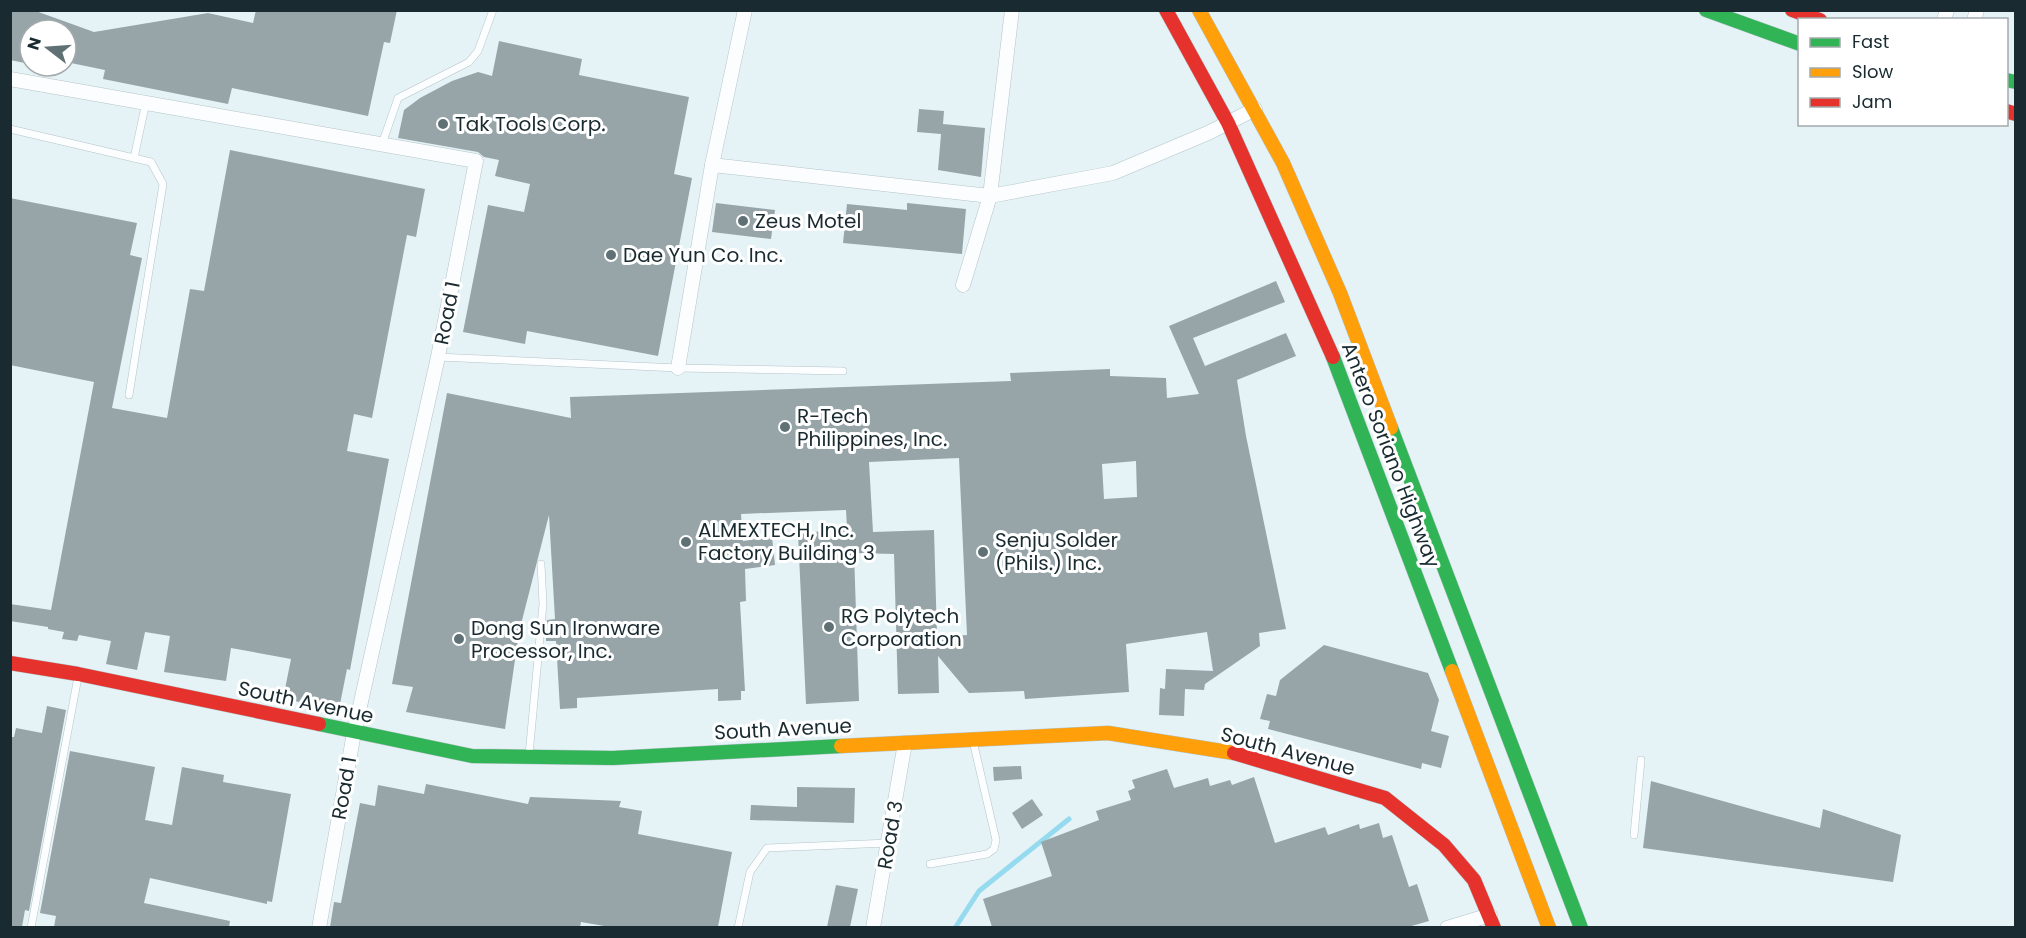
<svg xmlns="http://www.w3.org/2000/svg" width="2026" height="938" viewBox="0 0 2026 938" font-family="Poppins,sans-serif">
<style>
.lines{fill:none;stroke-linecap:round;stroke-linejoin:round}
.stream{stroke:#95daee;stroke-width:5}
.building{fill:#97a5a9;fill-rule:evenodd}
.lane-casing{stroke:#b5c4c8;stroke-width:8}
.street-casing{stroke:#b5c4c8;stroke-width:15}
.fast-casing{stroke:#b5c4c8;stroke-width:15}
.slow-casing{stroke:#b5c4c8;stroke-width:15}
.jam-casing{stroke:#b5c4c8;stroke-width:15}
.lane{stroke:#fbfdfe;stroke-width:7}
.street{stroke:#fbfdfe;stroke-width:14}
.fast{stroke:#30b455;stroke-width:14}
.slow{stroke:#ff9f0a;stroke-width:14}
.jam{stroke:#e5322d;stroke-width:14}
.poi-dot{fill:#607176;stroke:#fff;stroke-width:2}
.labels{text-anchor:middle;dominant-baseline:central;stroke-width:6;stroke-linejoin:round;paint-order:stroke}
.poi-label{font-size:20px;fill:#192b30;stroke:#fff;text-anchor:start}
.street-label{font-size:20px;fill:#192b30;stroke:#fff}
</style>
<rect width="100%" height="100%" fill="#e5f3f7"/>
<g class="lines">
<!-- stream -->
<polyline class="stream" points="955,928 979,891 1069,819"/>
</g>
<!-- building -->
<g class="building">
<polygon points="10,10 33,10 94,32 208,13 253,23 256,10 397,10 390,43 384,42 368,116 232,88 228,104 103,79 105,70 66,62 66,30 30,30 30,64 10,60"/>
<polygon points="499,41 582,59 579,75 689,97 674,174 692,178 658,356 527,331 525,344 463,332 488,205 524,212 530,184 495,176 499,160 484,157 478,152 398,138 404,110 420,98 452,81 478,72 492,76"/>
<polygon points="919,109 944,111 943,124 985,128 981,177 938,170 941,134 917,132"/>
<polygon points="230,150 425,189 416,237 407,235 372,418 354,414 347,451 389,459 350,670 347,669 339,709 283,699 291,659 231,648 226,681 164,672 170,636 145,632 137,670 106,664 111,641 79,635 77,641 62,639 64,632 48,629 48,627 10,621 10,604 51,610 94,382 10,365 10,198 137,223 130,255 142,258 112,408 167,418 190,289 204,291"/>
<polygon points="716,203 775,210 771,239 712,232"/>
<polygon points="907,203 966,209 962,254 843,243 847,204 907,210"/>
<path d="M1276 281 1285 302 1193 338 1205 366 1286 333 1296 356 1237 380 1246 436 1286 629 1259 633 1260 646 1205 684 1204 690 1185 689 1184 716 1159 715 1160 688 1165 689 1166 669 1213 671 1207 632 1126 644 1129 692 1025 699 1024 691 969 693 938 656 939 693 898 694 894 554 854 553 859 701 806 704 798 534 847 528 846 510 741 514 743 541 772 537 775 565 745 569 746 601 740 602 745 691H741V700L718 701V689L577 698V708L560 709 556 641H546V633L547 620 555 619 549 515 519 632 505 729 406 712 413 687 392 684 447 393 571 418 570 397 1011 381 1010 373 1110 369V376L1166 378 1167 398 1199 394 1169 326ZM959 458 967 635 937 637 934 530 873 532 869 462ZM1136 461 1137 497 1104 499 1102 464Z"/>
<polygon points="1324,645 1428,673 1439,700 1431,731 1449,736 1441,768 1422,763 1421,769 1268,729 1270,721 1260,719 1267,694 1276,696 1280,680"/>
<polygon points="47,706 66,710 29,911 25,910 22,927 10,927 10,737 14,737 16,728 42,733"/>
<polygon points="70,751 155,767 145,820 172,825 182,767 224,775 223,782 291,794 272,902 267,901 267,904 150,878 144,903 230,921 229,927 54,927 56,916 40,913"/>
<polygon points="1021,766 1022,779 994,781 993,767"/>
<polygon points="1167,769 1174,788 1208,778 1210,786 1230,780 1232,785 1254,777 1275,843 1325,827 1328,835 1359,824 1360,829 1379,823 1383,838 1392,835 1409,887 1417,884 1429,921 1408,927 992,927 983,899 1052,876 1041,842 1099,820 1096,811 1131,800 1128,791 1135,788 1132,780"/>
<polygon points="1651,781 1820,828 1823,809 1901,835 1893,882 1643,848"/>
<polygon points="426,784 528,804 530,797 621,801 619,807 642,811 638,834 732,852 718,927 610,927 581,922 580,927 330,927 334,902 341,903 360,803 375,806 378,785 424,794"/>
<polygon points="797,787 855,788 854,823 750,820 751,805 797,807"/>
<polygon points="1032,799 1043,815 1022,829 1012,813"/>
<polygon points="836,885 858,889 850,927 827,927"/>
</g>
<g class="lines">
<!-- lane casing -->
<g class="lane-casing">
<g id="lane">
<polyline points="10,129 151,162 163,184 129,395"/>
<polyline points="382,144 398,98 469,62 478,51 493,10"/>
<polyline points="134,158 146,102"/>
<polyline points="438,357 678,368 843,371"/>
<polyline points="529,755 543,604 541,564"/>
<polyline points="1634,835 1641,760"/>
<polyline points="930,864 987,854 994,849 996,840 973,741"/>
<polyline points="31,928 78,677"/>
<polyline points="738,928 750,872 767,848 889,843"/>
</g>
</g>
<!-- street casing -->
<g class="street-casing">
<g id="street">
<polyline points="1944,20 1947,10"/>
<polyline points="1974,20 1977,10"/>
<polyline points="10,79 476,161 438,357 354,733 319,928"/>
<polyline points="712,165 990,196 1113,173 1208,133 1255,109"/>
<polyline points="963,285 990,196 1012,10"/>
<polyline points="678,368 712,165 745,10"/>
<polyline points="873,928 905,743"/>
<polyline points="1447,928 1490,915"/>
</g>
</g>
<!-- fast casing -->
<g class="fast-casing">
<g id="fast">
<polyline points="1706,10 1800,44"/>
<polyline points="2006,80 2016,82"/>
<polyline points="1333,357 1452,671"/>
<polyline points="1391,428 1581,928"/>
<polyline points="319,724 472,756 613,758 841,746"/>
</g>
</g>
<!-- slow casing -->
<g class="slow-casing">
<g id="slow">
<polyline points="1199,10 1283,163 1340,293 1391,428"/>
<polyline points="1452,671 1549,928"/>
<polyline points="841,746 1108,733 1234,753"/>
</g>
</g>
<!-- jam casing -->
<g class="jam-casing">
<g id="jam">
<polyline points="1166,10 1228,123 1333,357"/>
<polyline points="1792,10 1820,20"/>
<polyline points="2006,111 2016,114"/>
<polyline points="10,663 78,674 319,724"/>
<polyline points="1234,753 1385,798 1444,845 1474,880 1494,928"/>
</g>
</g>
<!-- lane -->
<use href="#lane" class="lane"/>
<!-- street -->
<use href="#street" class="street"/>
<!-- fast -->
<use href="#fast" class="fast"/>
<!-- slow -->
<use href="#slow" class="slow"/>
<!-- jam -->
<use href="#jam" class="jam"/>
</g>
<!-- markers -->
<g class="poi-dot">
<circle cx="443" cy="124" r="6"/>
<circle cx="743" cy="221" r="6"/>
<circle cx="611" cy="255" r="6"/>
<circle cx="785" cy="427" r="6"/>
<circle cx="686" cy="542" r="6"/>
<circle cx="983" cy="552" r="6"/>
<circle cx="829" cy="627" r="6"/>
<circle cx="459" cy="639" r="6"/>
</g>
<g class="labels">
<!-- poi labels -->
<g class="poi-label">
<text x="455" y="124">Tak Tools Corp.</text>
<text x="755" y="221">Zeus Motel</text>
<text x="623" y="255">Dae Yun Co. Inc.</text>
<text x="797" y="416">R-Tech<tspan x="797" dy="23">Philippines, Inc.</tspan></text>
<text x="698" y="530">ALMEXTECH, Inc.<tspan x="698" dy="23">Factory Building 3</tspan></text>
<text x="995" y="540">Senju Solder<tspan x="995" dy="23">(Phils.) Inc.</tspan></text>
<text x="841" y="616">RG Polytech<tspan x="841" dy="23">Corporation</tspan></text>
<text x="471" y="628">Dong Sun Ironware<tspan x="471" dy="23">Processor, Inc.</tspan></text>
</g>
<!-- street labels -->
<g class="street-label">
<text transform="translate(447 313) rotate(-79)">Road 1</text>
<text transform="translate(1391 455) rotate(69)">Antero Soriano Highway</text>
<text transform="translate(306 702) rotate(12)">South Avenue</text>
<text transform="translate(783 729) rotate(-3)">South Avenue</text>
<text transform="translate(1288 751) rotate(15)">South Avenue</text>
<text transform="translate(344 788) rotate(-80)">Road 1</text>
<text transform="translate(890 835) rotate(-80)">Road 3</text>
</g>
</g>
<!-- border -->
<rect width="2026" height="938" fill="none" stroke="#192b30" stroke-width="24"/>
<!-- legend -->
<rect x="1798" y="18" width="210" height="108" fill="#ffffff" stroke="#a3aaac" stroke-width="1.5"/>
<rect x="1810" y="38" width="30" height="9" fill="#30b455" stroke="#a3aaac" stroke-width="1.5"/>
<text x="1852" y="48" font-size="18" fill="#192b30">Fast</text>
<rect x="1810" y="68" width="30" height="9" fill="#ff9f0a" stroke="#a3aaac" stroke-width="1.5"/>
<text x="1852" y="78" font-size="18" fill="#192b30">Slow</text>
<rect x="1810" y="98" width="30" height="9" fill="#e5322d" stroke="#a3aaac" stroke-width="1.5"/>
<text x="1852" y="108" font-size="18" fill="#192b30">Jam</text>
<!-- north arrow -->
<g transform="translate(48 48) rotate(287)"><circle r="28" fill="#ffffff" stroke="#a3aaac" stroke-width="1.5"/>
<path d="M0-4.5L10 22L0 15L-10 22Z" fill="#607176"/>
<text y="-9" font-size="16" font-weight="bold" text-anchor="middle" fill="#192b30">N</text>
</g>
</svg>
